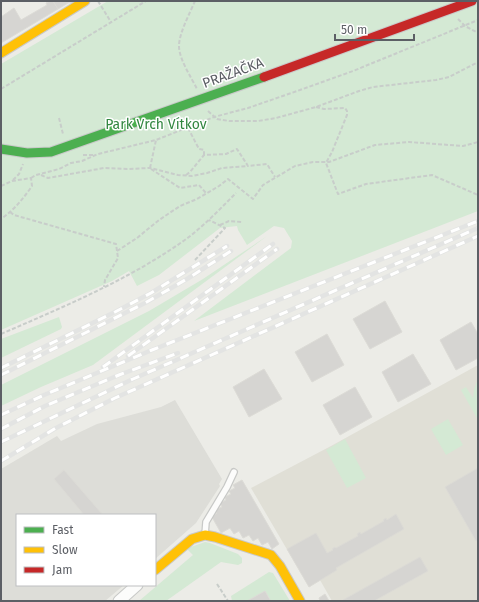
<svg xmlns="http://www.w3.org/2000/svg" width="479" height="602" viewBox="0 0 479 602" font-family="'Fira Sans',sans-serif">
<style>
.industrial{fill:#ddddd8}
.education{fill:#e0dfd6}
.green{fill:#d4e9d4}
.building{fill:#d6d5d2;stroke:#dcdbd6}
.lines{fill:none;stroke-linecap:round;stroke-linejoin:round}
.lane-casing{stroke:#c8c9c7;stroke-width:8}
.street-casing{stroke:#c8c9c7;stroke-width:13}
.fast-casing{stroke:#c9c9c9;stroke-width:11}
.slow-casing{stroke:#c9c9c9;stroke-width:11}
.jam-casing{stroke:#c9c9c9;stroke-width:11}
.path{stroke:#c8cdca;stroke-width:2;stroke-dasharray:4 2;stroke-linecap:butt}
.lane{stroke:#fcfcfb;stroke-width:5.5}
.street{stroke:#fcfcfb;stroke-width:11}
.fast{stroke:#4caf50;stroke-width:9}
.slow{stroke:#ffc107;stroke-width:9}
.jam{stroke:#c62828;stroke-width:9}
.rail-casing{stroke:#e3e4e3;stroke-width:4.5}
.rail{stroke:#fff;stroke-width:3;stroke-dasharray:9;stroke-linecap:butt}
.labels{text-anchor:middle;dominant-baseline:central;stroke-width:3;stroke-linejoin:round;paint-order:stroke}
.street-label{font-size:14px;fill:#5c5f65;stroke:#fff}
.park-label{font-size:14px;fill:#328640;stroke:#fff}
</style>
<rect width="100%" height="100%" fill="#ecece7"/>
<!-- industrial -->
<polygon class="industrial" points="175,400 222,479 219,484 220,486 196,523 155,559 155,515 17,515 17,585 124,585 105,601 1,601 1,469 57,436 61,441 97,424 161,407"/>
<!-- education -->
<polygon class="education" points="478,365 478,601 332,601 320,580 309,587 251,488 331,446"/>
<!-- green -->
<g class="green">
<polygon points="108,1 478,1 478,211 194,321 291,248 292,241 284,228 274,226 247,245 238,230 237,226 220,228 159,275 137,286 129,271 112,281 1,330 1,64"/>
<polygon points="267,236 93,365 41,387 1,406 1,385 149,311 203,279"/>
<polygon points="59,317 62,327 61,329 1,358 1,339"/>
<polygon points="478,379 478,420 461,390 466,387 473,398 474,389"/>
<polygon points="448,419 463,445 446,455 431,429"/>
<polygon points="345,439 366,478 347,488 326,450"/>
<polygon points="205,542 210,543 238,554 242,558 242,563 238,565 221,562 166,601 139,601 193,555 188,550 188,548"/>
<polygon points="269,572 273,573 290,601 268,601 270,599 265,591 247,601 232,601 231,596"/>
</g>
<!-- building -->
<g class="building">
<polygon points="50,1 53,1 58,9 1,43 1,17 14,8 21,20 47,5 46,3"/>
<polygon points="53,1 80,1 68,3 58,9"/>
<polygon points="385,301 402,332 370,349 353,319"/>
<polygon points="471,322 478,334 478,358 456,370 440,340"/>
<polygon points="327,334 344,365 312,382 295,352"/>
<polygon points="413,354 431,384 398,402 382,372"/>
<polygon points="264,369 282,399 249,417 233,387"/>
<polygon points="355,387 372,417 340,435 323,405"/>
<polygon points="478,468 478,540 476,541 445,487"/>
<polygon points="64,470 103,515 84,515 54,479"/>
<polygon points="242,480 279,544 272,549 268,542 262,545 258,538 253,541 249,535 243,538 239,531 234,534 230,528 221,533 212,517 217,513 215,510 222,507 220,503 226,500 225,497 231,494 229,491 235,488 233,485"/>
<polygon points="396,514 404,529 336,568 337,570 309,587 287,549 316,533 327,553 333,550 332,549 335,547 336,548 358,536 357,534 360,532 361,534 384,521 383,520 386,518 387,520"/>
<polygon points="420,557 428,571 374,601 343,600"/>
<polygon points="265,591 270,600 268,601 247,601"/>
<polygon points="325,594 329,601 320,601 319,598"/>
</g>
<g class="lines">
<!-- lane casing -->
<g class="lane-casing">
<polyline id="lane" points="205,535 206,522 227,487 234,472"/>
</g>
<!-- street casing -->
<g class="street-casing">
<polyline id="street" points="119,601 137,585"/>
</g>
<!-- fast casing -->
<g class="fast-casing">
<polyline id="fast" points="1,149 27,153 51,152 264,77"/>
</g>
<!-- slow casing -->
<g class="slow-casing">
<g id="slow">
<polyline points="1,53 85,1"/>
<polyline points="155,570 192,539 205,535 215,537 271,555 280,566 300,601"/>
</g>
</g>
<!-- jam casing -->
<g class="jam-casing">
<polyline id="jam" points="264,77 472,1"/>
</g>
<!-- path -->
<g class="path">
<polyline points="98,1 111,22"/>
<path d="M195 1C190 13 179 33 179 46 179 59 191 77 197 89"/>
<polyline points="458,19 465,26 478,33"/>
<polyline points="1,89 146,1"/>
<polyline points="316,107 324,109 345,108 347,111 347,115 332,152 326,163 338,194 366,184 432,175 478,195"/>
<polyline points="208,111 217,119 229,121 258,121 276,118 316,107 359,91 373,87 436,80 449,77 478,62"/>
<polyline points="59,118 63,134"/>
<polyline points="188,128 199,149 204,150 204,155"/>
<polyline points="83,155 94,155"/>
<polyline points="150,168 156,140"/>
<polyline points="151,169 180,188 199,185 206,193"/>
<polyline points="41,175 48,178 104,168 127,169 150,168 178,175 192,176 207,173 222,168 248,166"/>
<polyline points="186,175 190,172 204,155 226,154 237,149 248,166 267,164 275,177"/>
<polyline points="31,178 36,175 59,169 71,163 82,161 98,154 156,140 214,117 248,108 300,90 353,71 478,20"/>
<polyline points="13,180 19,174 23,164"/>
<path d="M1 186 12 181 31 178 32 186C23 199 14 210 1 219"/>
<polyline points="10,212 14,215 116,244 118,258 105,280 104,287"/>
<polyline points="220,225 229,221 242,222"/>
<polyline points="117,251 137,238 159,220 180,206 197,199 219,186 228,179 253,199 263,185 295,166 313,162 329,162 375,145 409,142 463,146 478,142"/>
<polyline points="195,260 225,228 209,220"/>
<path d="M1 334C63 307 126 281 182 242 202 228 219 210 236 193"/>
<polyline points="217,584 228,601"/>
</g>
<!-- lane -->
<use href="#lane" class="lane"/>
<!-- street -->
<use href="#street" class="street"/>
<!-- fast -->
<use href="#fast" class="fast"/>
<!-- slow -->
<use href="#slow" class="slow"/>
<!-- jam -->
<use href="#jam" class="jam"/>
<!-- rail casing -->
<g class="rail-casing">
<g id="rail">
<polyline points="128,356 277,249"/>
<polyline points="103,367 273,244"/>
<polyline points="1,368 115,312 151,293 227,246"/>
<polyline points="1,375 145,303 187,279 231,251"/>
<polyline points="1,415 44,395 152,350 478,221"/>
<polyline points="1,429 45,406 119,375 178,353"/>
<polyline points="1,442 133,379 478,228"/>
<polyline points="1,461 56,428 115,398 478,236"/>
</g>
</g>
<!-- rail -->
<use href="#rail" class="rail"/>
</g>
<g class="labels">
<!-- street labels -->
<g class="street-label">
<text transform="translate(233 73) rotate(-20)">PRAŽAČKA</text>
</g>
<!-- park labels -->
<g class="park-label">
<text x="156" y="124">Park Vrch Vítkov</text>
</g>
</g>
<!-- border -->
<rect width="479" height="602" fill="none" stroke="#5c5f65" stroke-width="4"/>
<!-- legend -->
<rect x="16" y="514" width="140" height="72" fill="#ffffff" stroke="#bebfc1"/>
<rect x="24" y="527" width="20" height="6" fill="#4caf50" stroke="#bebfc1"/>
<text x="52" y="534" font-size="12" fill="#5c5f65">Fast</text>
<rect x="24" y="547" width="20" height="6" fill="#ffc107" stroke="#bebfc1"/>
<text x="52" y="554" font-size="12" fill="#5c5f65">Slow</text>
<rect x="24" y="567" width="20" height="6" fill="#c62828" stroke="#bebfc1"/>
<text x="52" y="574" font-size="12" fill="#5c5f65">Jam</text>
<!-- scale -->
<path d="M335 34v6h79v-6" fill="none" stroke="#5c5f65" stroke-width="2"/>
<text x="341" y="34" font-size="12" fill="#5c5f65" stroke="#ffffff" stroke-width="3" paint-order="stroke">50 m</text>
</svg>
